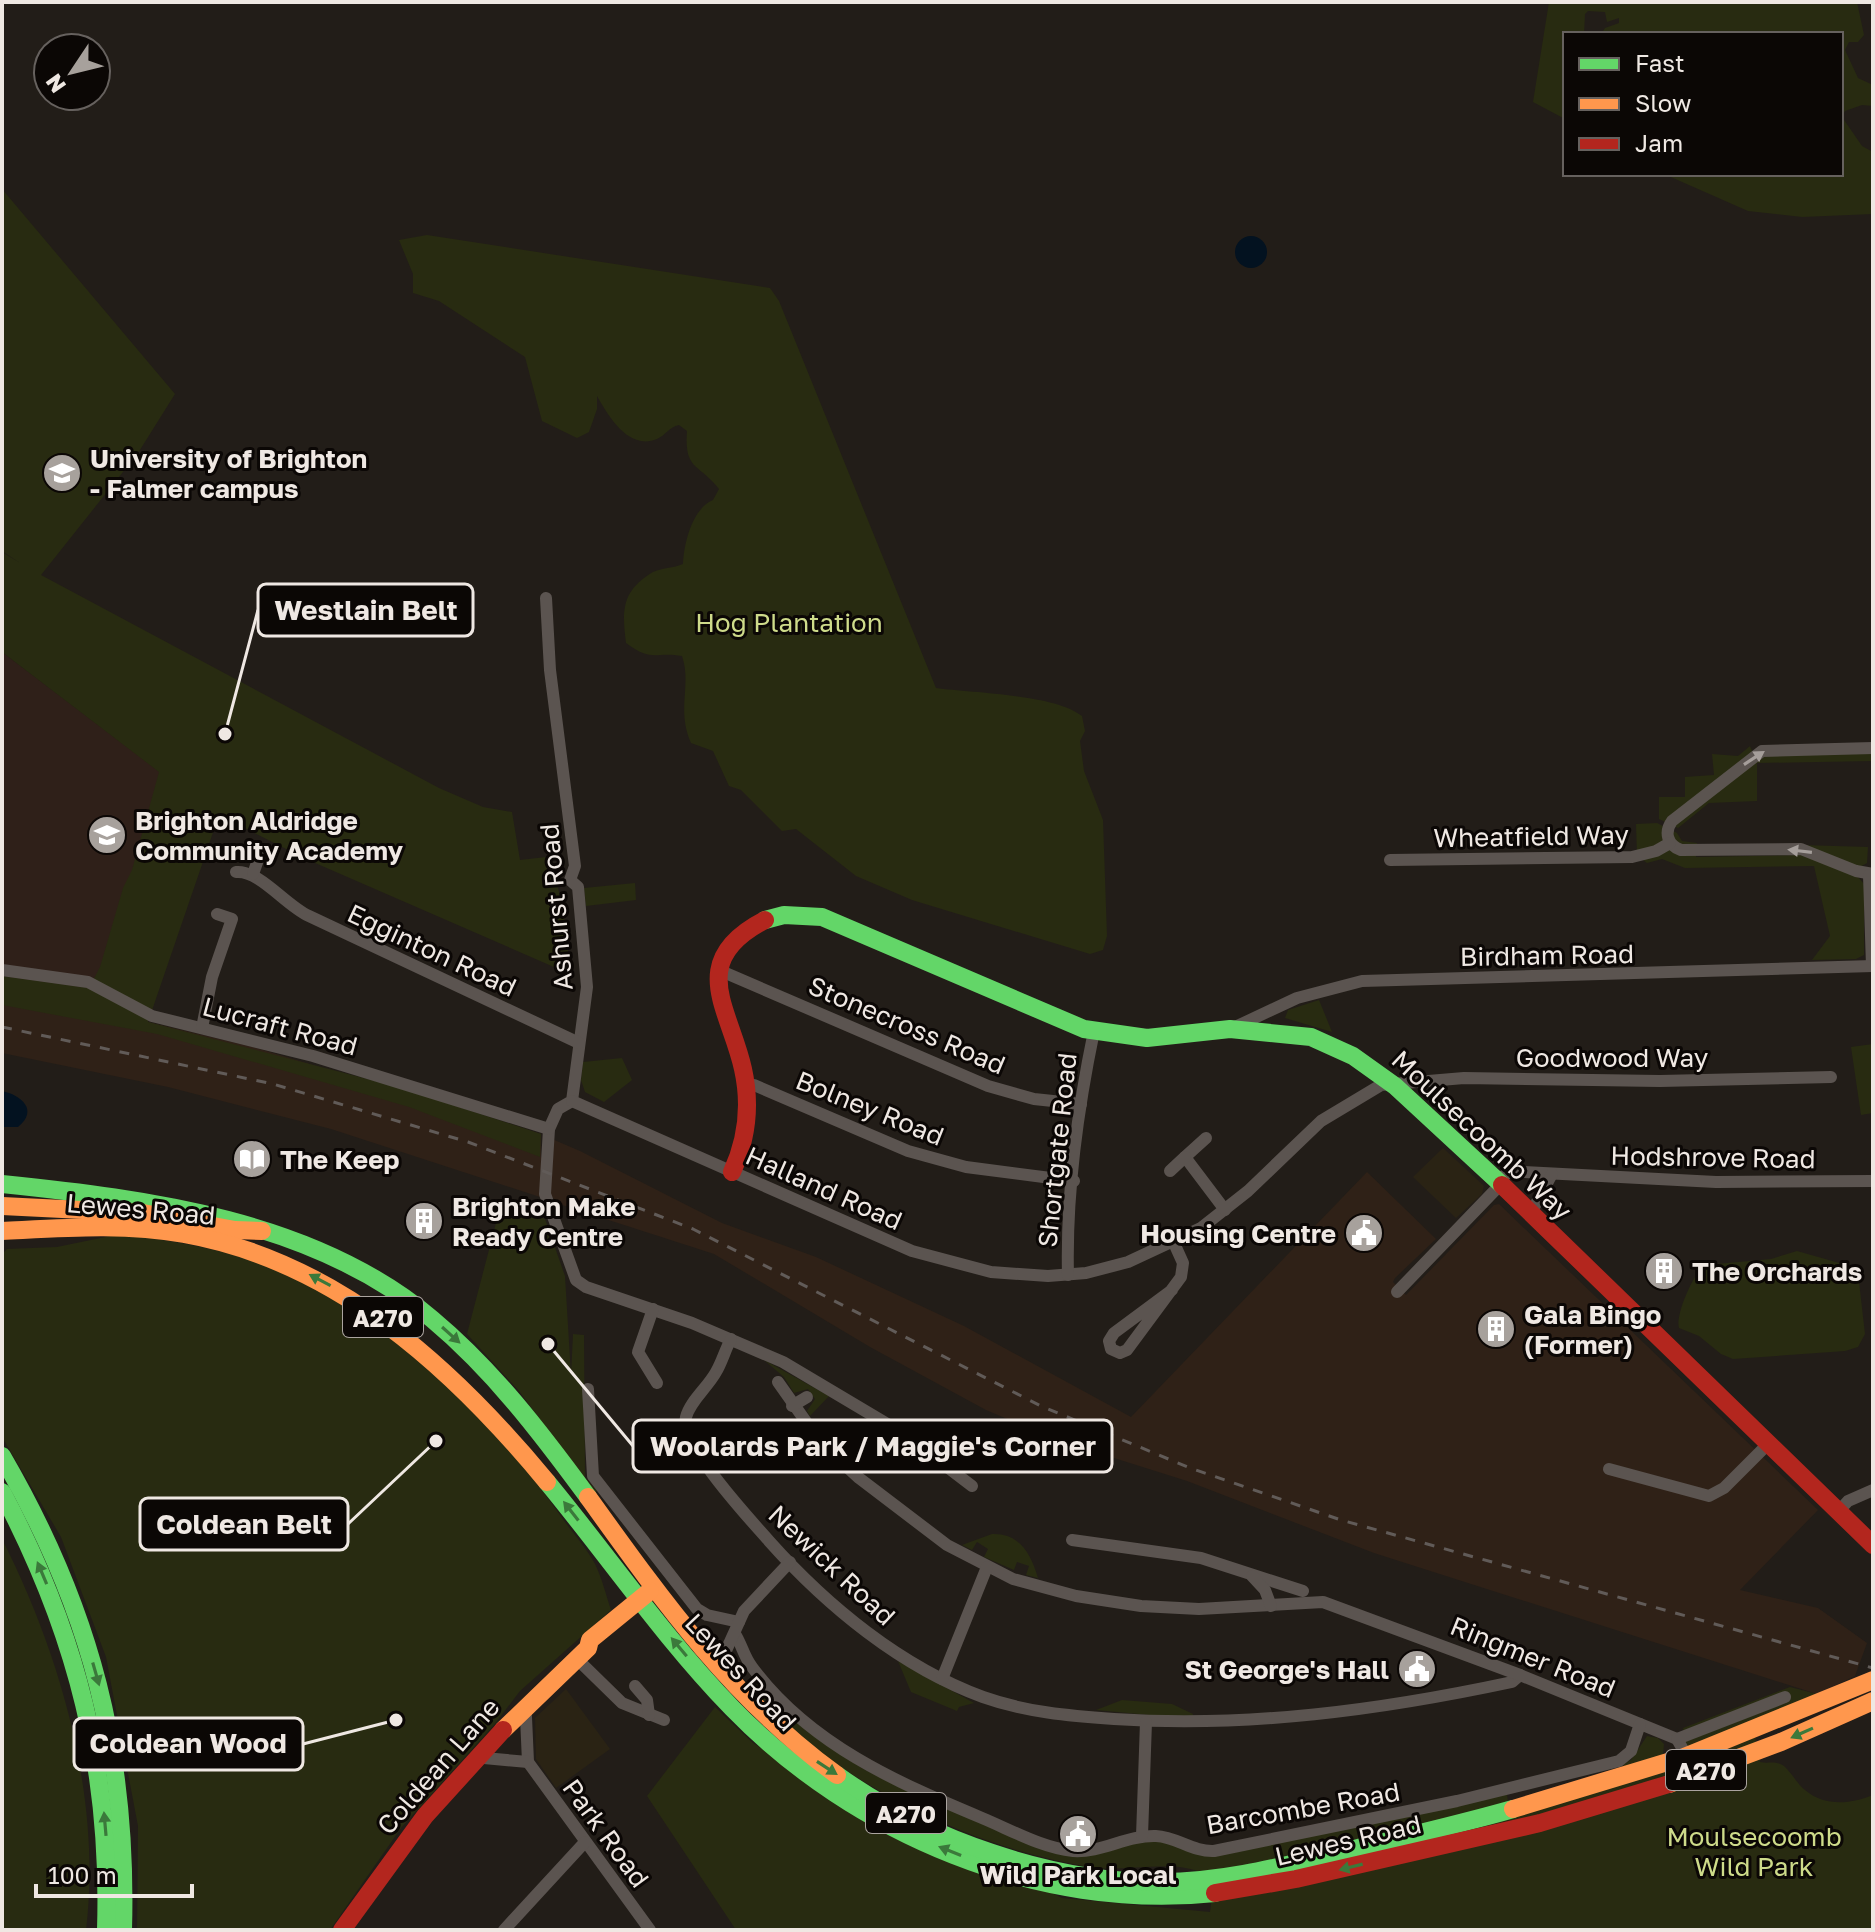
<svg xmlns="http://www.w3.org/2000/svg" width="1875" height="1932" viewBox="0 0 1875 1932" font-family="'Golos Text',sans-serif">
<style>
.commercial{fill:#2a2314}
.built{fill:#2f2117}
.education{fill:#2f2019}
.green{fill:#282b11}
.water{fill:#031220}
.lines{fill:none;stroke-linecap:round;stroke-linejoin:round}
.street{stroke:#5b5450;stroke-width:12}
.fast{stroke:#63d668;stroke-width:18}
.slow{stroke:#ff974d;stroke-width:18}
.jam{stroke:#b3261e;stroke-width:18}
.rail{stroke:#615b58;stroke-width:3;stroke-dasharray:10 10;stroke-linecap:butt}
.oneway{fill:#a59e9a}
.oneway2{fill:#3b793b}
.labels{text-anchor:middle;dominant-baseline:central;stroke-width:6;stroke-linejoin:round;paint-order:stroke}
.shield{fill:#0b0705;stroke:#aba4a0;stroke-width:2}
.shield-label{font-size:24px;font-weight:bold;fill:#efe8e3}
.poi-label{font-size:26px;font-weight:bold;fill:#efe8e3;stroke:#0b0705;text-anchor:start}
.park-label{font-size:26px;fill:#cedb8a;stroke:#0b0705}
.street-label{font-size:26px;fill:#efe8e3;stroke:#0b0705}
.leader{fill:none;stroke:#efe8e3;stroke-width:3}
.callout-dot{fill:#efe8e3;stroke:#0b0705;stroke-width:3}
.callout{fill:#0b0705;stroke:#efe8e3;stroke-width:3}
.callout-label{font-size:28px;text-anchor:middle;font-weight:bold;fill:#efe8e3}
</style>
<rect width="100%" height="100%" fill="#221d18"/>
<!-- commercial -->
<g class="commercial">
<polygon points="1443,1148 1484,1186 1482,1194 1456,1218 1413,1177"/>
<polygon points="566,1689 610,1749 556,1788 536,1759 535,1718"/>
</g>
<!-- built -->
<polygon class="built" points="2,1001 148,1022 253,1047 541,1134 541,1157 550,1161 552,1139 580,1151 722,1223 816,1257 964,1326 1131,1417 1367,1172 1436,1239 1395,1278 1393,1282 1406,1295 1494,1205 1499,1204 1818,1510 1740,1590 1818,1608 1867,1643 1855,1676 1817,1694 1374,1553 1187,1481 1060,1441 986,1410 870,1347 714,1254 559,1204 550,1195 541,1172 540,1197 331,1129 168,1087 2,1053"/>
<!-- education -->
<polygon class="education" points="2,652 160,772 197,870 148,1022 2,1001"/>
<!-- green -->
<g class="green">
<polygon points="1549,2 1857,2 1864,35 1858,42 1849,42 1845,50 1858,78 1873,85 1873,106 1862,105 1845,111 1842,117 1862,146 1873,152 1873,214 1802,217 1748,211 1664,174 1841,174 1841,34 1601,34 1605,28 1619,23 1619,18 1607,22 1605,12 1588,11 1585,14 1584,34 1565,34 1565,119 1533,102"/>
<path d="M2 189 175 394 138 453 41 575 439 788 483 807 512 812 520 860 546 857C564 890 567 937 570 974L306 859 219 815 148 1022 402 1088 541 1134 540 1157 409 1107 157 1034 2 1005V976L89 988 100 967 123 888 132 870 159 772 2 652V552L20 563 2 551Z"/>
<path d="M427 235 770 288 779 301 936 688C971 693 1055 694 1082 716L1085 731 1080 741 1084 771 1103 820 1107 936 1103 950 1090 954 912 900 856 876 796 829 782 831 741 790 729 786 713 751 691 743C676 709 692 685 682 656 655 651 653 663 626 643 622 611 621 591 653 572 661 568 674 568 683 564 684 542 693 508 713 500L719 489C699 463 684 471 687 431L679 425C669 427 666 435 657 439 628 451 608 415 597 396V409L589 432 577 438 542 421 525 357 439 301 413 293V274L399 240Z"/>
<polygon points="1750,746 1755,758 1763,753 1873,752 1873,761 1757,763 1757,801 1709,803 1678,828 1659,819 1659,797 1685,797 1685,777 1714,775 1712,754 1738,756"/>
<polygon points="1657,823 1677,833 1682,841 1697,843 1696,857 1804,855 1858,877 1864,884 1864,955 1856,959 1812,960 1830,936 1814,866 1685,868 1662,859 1647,863 1637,855 1636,824"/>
<polygon points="1802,845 1868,847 1867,863 1858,868"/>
<polygon points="635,883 636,900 586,906 584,888"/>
<polygon points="1319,1000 1332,1032 1285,1018 1288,1010"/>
<polygon points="1873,1044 1873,1113 1861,1115 1851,1047"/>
<polygon points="622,1058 632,1080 604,1102 585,1092 581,1080 583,1062"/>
<polygon points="502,1200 545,1219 565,1276 571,1375 573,1334 584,1335 585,1478 598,1491 593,1492 519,1391 467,1334"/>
<path d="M120 1234C175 1241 228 1249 279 1271 394 1320 489 1414 560 1515 571 1531 586 1547 595 1564 602 1578 606 1595 611 1610L520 1691 494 1725 401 1828 330 1930H137L138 1826 106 1657 61 1537 2 1437V1254L7 1249 57 1247Z"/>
<path d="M1797 1251 1850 1266 1858 1273 1865 1334 1858 1347 1845 1351 1733 1359 1721 1354 1699 1336 1679 1328C1675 1315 1694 1272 1705 1265L1771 1259Z"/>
<polygon points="764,1360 829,1396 810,1416 807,1411 815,1399 808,1389 794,1393 784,1377"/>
<path d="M992 1534C1020 1533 1031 1554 1038 1578L1026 1575 1029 1566 1017 1562 1014 1570 984 1557 988 1549 977 1542 972 1550 962 1545Z"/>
<path d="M2 1539C61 1655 102 1799 86 1930H2Z"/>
<polygon points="898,1661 974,1703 959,1707 957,1711 911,1692"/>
<path d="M755 1675 846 1758 867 1771 1057 1852 1155 1839 1196 1853 1507 1794 1508 1802 1625 1770 1623 1764 1631 1760 1647 1736 1658 1738 1664 1744 1663 1755 1685 1747 1683 1728 1790 1687 1817 1694 1752 1721 1760 1762C1769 1764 1775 1760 1784 1766 1792 1773 1797 1784 1805 1790 1825 1807 1851 1804 1873 1795V1930H736L647 1796 715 1707 753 1743 771 1754 1062 1898 1210 1912 1214 1880C1182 1854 1127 1874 1089 1867 995 1851 904 1812 826 1757 797 1737 770 1707 746 1682Z"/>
<polygon points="1122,1700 1172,1704 1193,1714 1192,1719 1096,1710"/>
</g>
<!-- water -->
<g class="water">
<circle cx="1251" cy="252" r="16"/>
<path d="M2 1091C21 1095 39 1110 18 1127H2Z"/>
</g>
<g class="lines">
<!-- street -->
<g class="street">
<polyline points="546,598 550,670 575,866 570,880 578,887 587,987 572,1101 558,1109 549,1129 545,1194 576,1280 586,1287 692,1323 783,1362 904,1434 972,1486"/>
<path d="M1873 748 1762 751 1672 821C1664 832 1667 845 1681 850L1801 849 1856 871 1873 874"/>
<polyline points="1390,860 1632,857 1656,851 1670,843"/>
<path d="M236 872C260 870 285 905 309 916L579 1043"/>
<polyline points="253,874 259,857"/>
<polyline points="1869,875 1872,966"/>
<polyline points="2,970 88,982 152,1016 313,1056 549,1129"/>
<polyline points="721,971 988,1086 1034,1099 1081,1104"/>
<polyline points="202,1028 212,977 232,919 217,914"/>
<polyline points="1233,1028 1297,998 1362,981 1873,966"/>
<polyline points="747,1085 754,1085 908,1151 966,1167 1074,1181"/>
<polyline points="572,1101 912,1251 991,1272 1048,1276 1086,1273 1128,1262 1201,1228 1248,1191 1321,1121 1381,1085 1464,1078 1660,1081 1831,1077"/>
<polyline points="1206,1138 1185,1157 1225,1210"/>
<polyline points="1170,1171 1185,1157"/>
<polyline points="1497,1180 1510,1172 1524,1172 1716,1182 1873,1181"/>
<polyline points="1531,1213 1552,1174"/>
<path d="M1068 1275C1066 1197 1078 1108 1094 1031"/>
<polyline points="1172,1290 1114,1333 1109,1341 1111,1349 1120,1353 1127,1350 1181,1277 1183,1263 1174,1243"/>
<polyline points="1397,1292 1501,1184"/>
<polyline points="653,1309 638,1352 657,1383"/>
<path d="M731 1339C725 1350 722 1362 716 1372 708 1387 690 1401 686 1417 680 1445 750 1519 769 1541 827 1606 901 1667 983 1697 1025 1712 1070 1716 1114 1719 1248 1728 1381 1710 1512 1682L1520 1675"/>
<polyline points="778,1382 821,1443 859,1478 947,1545 1013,1579 1076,1596 1141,1606 1199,1609 1323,1602 1520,1675 1677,1739 1689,1760"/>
<polyline points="588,1389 593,1476 697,1609 707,1615 739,1622"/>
<polyline points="792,1406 807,1397"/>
<polyline points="1609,1469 1709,1496 1724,1488 1768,1444"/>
<polyline points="1838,1512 1848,1501 1873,1490"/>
<polyline points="1072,1540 1201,1558 1303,1591"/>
<polyline points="1252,1576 1265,1590 1271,1606"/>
<path d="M735 1634C742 1645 744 1657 752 1667 809 1744 896 1782 982 1818 1011 1830 1042 1848 1073 1851 1101 1853 1127 1835 1156 1836 1177 1837 1193 1852 1214 1851L1457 1801 1619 1761 1631 1751 1640 1724"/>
<polyline points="576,1658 622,1703 664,1720"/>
<polyline points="723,1672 724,1655 744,1611 790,1562"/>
<polyline points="942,1679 987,1567"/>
<polyline points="635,1686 647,1700 649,1715"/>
<polyline points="522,1710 526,1717 528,1762 650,1930"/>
<polyline points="1677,1739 1785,1697"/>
<polyline points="479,1753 484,1758 528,1762"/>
<polyline points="1142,1836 1146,1722"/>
<polyline points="504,1930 585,1842"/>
</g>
<!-- fast -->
<g class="fast">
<polyline points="765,920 784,915 822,917 1084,1029 1147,1038 1230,1029 1311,1037 1353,1056 1395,1086 1502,1185"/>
<path d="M2 1184C148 1199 315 1220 432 1319 493 1370 541 1433 588 1497"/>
<path d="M2 1456C91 1609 128 1753 123 1930"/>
<path d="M547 1482C609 1557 664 1638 732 1708 854 1834 1039 1912 1215 1893"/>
<path d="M2 1492C77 1634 111 1769 106 1930"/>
<path d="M837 1775C926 1839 1052 1883 1162 1882 1223 1882 1283 1866 1342 1852 1399 1838 1457 1825 1513 1809"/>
</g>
<!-- slow -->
<g class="slow">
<polyline points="2,1206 143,1213 235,1230 262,1231"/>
<path d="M2 1231C63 1228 124 1223 184 1234 336 1261 452 1367 547 1482"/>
<path d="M588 1497C662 1600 733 1700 837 1775"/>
<polyline points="503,1730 588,1648 590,1640 650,1591"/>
<polyline points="1669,1784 1781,1742 1873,1701"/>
<polyline points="1513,1809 1684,1757 1873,1680"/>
</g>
<!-- jam -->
<g class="jam">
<path d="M732 1172C747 1139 751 1105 743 1069 730 1009 685 961 765 920"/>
<polyline points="1502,1185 1873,1545"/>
<polyline points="1215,1893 1296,1879 1540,1823 1669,1784"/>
<polyline points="342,1930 425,1816 503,1730"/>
</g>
<!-- rail -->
<polyline class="rail" points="2,1027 273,1084 468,1142 693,1229 1041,1406 1190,1468 1341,1520 1873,1668"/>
</g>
<!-- one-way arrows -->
<defs><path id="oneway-solid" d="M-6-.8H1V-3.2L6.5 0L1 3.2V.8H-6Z" transform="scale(2)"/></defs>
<g class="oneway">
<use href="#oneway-solid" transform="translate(1754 758) rotate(-33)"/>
<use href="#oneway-solid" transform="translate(1800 851) rotate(-173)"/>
</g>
<g class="oneway2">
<use href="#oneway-solid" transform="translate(320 1280) rotate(-152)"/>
<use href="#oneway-solid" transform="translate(451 1335) rotate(42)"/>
<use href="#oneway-solid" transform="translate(571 1511) rotate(-128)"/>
<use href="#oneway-solid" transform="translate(42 1573) rotate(-113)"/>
<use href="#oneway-solid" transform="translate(679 1647) rotate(-130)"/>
<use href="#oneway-solid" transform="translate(96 1674) rotate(74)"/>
<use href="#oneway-solid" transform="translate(1802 1733) rotate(156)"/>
<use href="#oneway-solid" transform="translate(827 1768) rotate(33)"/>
<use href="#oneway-solid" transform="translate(105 1824) rotate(-95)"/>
<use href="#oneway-solid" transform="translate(950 1851) rotate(-158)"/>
<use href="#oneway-solid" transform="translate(1351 1867) rotate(166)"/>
</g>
<!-- icons -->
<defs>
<g id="university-disc" transform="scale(2)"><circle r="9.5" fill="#a7a19c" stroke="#0b0705"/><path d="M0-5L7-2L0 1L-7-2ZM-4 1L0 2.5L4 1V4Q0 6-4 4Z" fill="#fff"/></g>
<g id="school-disc" transform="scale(2)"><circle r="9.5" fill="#a7a19c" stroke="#0b0705"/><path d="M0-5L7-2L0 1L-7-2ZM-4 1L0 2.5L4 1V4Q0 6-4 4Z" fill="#fff"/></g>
<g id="library-disc" transform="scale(2)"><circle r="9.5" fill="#a7a19c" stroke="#0b0705"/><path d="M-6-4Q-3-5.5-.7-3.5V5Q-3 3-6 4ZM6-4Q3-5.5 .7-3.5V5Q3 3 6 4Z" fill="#fff"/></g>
<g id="building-disc" transform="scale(2)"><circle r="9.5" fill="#a7a19c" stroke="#0b0705"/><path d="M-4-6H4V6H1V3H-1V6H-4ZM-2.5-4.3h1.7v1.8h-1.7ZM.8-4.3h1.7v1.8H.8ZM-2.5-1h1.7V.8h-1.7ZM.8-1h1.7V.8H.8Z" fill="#fff"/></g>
<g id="civic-disc" transform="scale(2)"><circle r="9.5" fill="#a7a19c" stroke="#0b0705"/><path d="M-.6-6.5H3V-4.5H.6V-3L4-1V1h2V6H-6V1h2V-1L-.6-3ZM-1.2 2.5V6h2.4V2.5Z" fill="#fff"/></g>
</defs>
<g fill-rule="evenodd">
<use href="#university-disc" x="62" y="473"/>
<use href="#school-disc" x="107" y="835"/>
<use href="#library-disc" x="252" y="1159"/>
<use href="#building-disc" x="424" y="1221"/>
<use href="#civic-disc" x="1364" y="1233"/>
<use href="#building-disc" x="1664" y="1271"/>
<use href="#building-disc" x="1496" y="1329"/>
<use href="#civic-disc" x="1417" y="1669"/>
<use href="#civic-disc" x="1078" y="1834"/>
</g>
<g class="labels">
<!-- shield labels -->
<g class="shield">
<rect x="343" y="1297" width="80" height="40" rx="6"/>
<rect x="1666" y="1750" width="80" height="40" rx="6"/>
<rect x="866" y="1793" width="80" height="40" rx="6"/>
</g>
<g class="shield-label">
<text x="383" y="1317">A270</text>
<text x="1706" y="1770">A270</text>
<text x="906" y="1813">A270</text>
</g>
<!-- poi labels -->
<g class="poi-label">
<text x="90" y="458">University of Brighton<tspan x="90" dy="30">- Falmer campus</tspan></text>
<text x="135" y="820">Brighton Aldridge<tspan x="135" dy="30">Community Academy</tspan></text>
<text x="280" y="1159">The Keep</text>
<text x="452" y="1206">Brighton Make<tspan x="452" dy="30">Ready Centre</tspan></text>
<text x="1336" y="1233" text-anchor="end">Housing Centre</text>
<text x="1692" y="1271">The Orchards</text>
<text x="1524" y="1314">Gala Bingo<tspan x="1524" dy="30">(Former)</tspan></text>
<text x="1389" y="1669" text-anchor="end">St George's Hall</text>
<text x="1078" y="1874" text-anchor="middle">Wild Park Local</text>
</g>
<!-- park labels -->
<g class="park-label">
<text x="789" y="622">Hog Plantation</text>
<text x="1754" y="1836">Moulsecoomb<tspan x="1754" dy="30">Wild Park</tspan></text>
</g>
<!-- street labels -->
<g class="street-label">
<text transform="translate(1531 836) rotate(-1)">Wheatfield Way</text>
<text transform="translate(556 907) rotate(-95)">Ashurst Road</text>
<text transform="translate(432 950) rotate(25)">Egginton Road</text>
<text transform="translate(1547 955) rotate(-1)">Birdham Road</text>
<text transform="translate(907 1025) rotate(23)">Stonecross Road</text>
<text transform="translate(280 1026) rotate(15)">Lucraft Road</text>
<text x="1612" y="1057">Goodwood Way</text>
<text transform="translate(870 1108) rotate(22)">Bolney Road</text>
<text transform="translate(1482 1135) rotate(43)">Moulsecoomb Way</text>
<text transform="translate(1057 1150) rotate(-84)">Shortgate Road</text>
<text transform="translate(1713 1157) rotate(1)">Hodshrove Road</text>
<text transform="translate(824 1188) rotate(24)">Halland Road</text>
<text transform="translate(141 1209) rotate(5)">Lewes Road</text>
<text transform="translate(832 1565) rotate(43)">Newick Road</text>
<text transform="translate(1533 1657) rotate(22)">Ringmer Road</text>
<text transform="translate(741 1672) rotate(47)">Lewes Road</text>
<text transform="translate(438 1766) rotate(-49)">Coldean Lane</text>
<text transform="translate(1303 1808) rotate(-10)">Barcombe Road</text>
<text transform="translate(606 1833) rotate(54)">Park Road</text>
<text transform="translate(1348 1840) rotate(-13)">Lewes Road</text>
</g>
</g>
<!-- callouts -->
<path class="leader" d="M225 734L258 610M548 1344L633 1446M436 1441L348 1524M396 1720L303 1744"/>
<g class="callout-dot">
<circle cx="225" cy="734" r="8"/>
<circle cx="548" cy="1344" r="8"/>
<circle cx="436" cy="1441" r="8"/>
<circle cx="396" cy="1720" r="8"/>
</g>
<g class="callout">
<rect x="258" y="584" width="215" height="52" rx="8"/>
<rect x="633" y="1420" width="479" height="52" rx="8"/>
<rect x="140" y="1498" width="208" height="52" rx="8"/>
<rect x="74" y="1718" width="229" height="52" rx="8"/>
</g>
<g class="callout-label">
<text x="366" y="620">Westlain Belt</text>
<text x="873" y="1456">Woolards Park / Maggie's Corner</text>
<text x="244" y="1534">Coldean Belt</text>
<text x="188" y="1753">Coldean Wood</text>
</g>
<!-- border -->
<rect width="1875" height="1932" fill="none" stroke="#efe8e3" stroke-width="8"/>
<!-- legend -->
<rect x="1563" y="32" width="280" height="144" fill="#0b0705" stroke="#66615e" stroke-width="2"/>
<rect x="1579" y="58" width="40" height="12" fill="#63d668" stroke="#66615e" stroke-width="2"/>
<text x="1635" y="72" font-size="24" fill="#efe8e3">Fast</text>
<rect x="1579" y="98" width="40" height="12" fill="#ff974d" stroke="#66615e" stroke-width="2"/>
<text x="1635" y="112" font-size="24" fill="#efe8e3">Slow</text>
<rect x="1579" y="138" width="40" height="12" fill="#b3261e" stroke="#66615e" stroke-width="2"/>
<text x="1635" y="152" font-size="24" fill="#efe8e3">Jam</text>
<!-- north arrow -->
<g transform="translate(72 72) rotate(235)"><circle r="38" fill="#0b0705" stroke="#66615e" stroke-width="2"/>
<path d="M0-6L14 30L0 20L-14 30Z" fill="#a7a19c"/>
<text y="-12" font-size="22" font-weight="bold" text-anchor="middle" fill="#efe8e3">N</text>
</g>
<!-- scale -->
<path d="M36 1884v12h156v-12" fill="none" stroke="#efe8e3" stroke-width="4"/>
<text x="48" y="1884" font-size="24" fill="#efe8e3" stroke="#0b0705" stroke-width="6" paint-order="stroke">100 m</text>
</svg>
